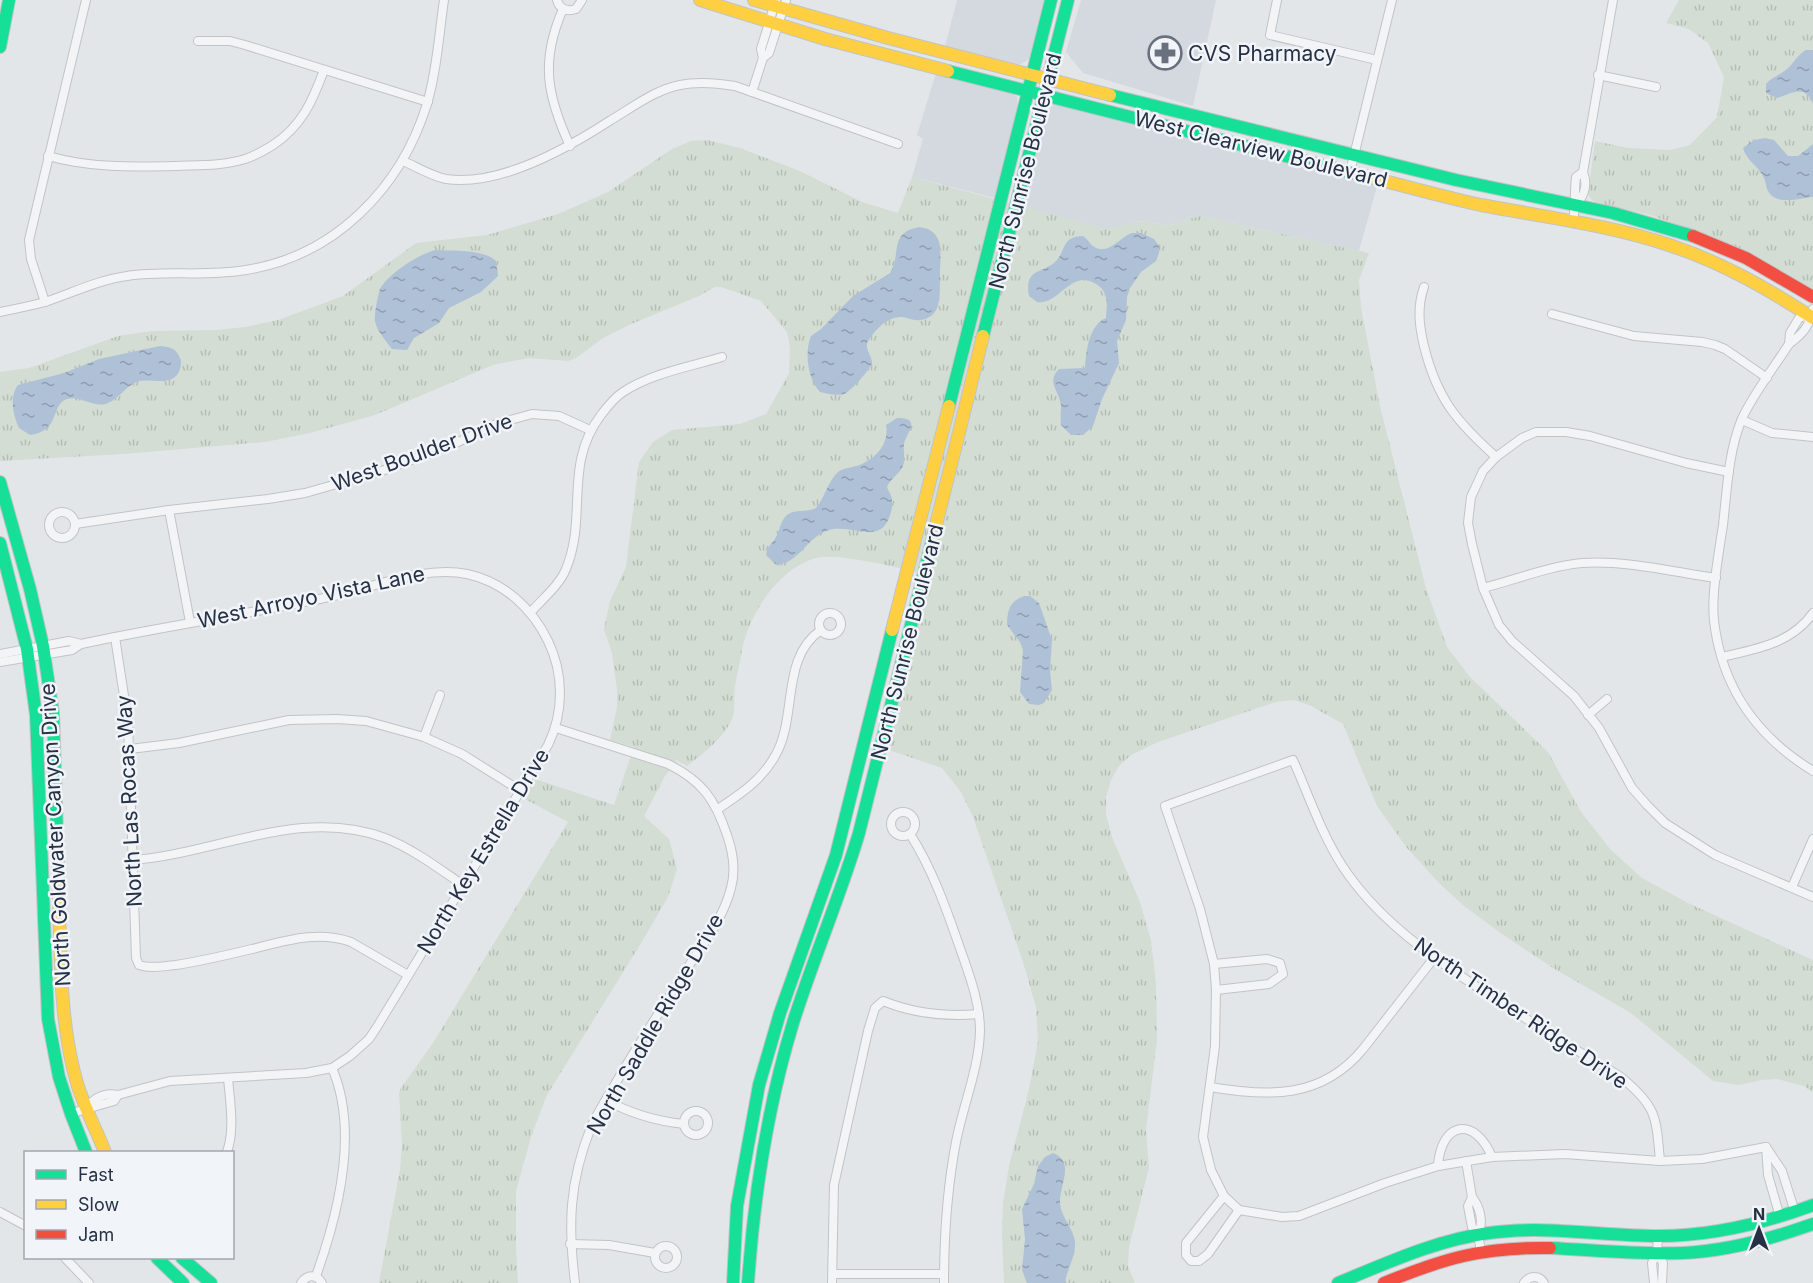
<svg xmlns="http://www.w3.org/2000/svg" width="1813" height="1283" viewBox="0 0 1813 1283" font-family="Inter,sans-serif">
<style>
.built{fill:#d4d9e0}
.grass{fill:url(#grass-tufts)}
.water{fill:url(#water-ripples)}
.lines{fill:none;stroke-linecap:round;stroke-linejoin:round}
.street-casing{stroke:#c1c4c7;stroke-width:10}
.fast-casing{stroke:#c1c4c7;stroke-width:14}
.slow-casing{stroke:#c1c4c7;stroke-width:14}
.jam-casing{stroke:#c1c4c7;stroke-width:14}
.street{stroke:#f3f4f5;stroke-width:8}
.fast{stroke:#16e098;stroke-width:12}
.slow{stroke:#ffcf43;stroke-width:12}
.jam{stroke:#f24e42;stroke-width:12}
.labels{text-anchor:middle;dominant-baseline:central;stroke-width:5;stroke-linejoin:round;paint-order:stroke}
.poi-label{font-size:21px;fill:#273145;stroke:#f1f4f8;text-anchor:start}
.street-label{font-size:21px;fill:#273145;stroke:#f1f4f8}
</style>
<defs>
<pattern id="grass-tufts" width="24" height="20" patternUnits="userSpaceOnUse" patternTransform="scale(1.5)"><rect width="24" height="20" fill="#d3ddd3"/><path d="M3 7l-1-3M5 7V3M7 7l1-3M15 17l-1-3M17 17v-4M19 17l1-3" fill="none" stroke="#b5beb6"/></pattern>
<pattern id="water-ripples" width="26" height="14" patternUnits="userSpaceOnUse" patternTransform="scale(1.5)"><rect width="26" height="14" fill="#aec1d7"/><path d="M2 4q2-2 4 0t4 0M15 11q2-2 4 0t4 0" fill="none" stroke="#8e9db0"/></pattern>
</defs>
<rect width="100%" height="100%" fill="#e3e6e9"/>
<!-- built -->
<g class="built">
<polygon points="957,0 1046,0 1029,59 1021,64 1012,64 945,46"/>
<polygon points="1081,0 1216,0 1193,106 1083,73 1066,52"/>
<polygon points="936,73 1014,94 1017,97 1018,107 995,198 912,177 923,139 917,135"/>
<polygon points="1055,104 1378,183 1359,251 1200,216 1169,225 1139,221 1107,230 1019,207 1045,111"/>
</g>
<!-- grass -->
<g class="grass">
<polygon points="1679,0 1813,0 1813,290 1699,232 1650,215 1597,203 1592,200 1588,194 1595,141 1628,148 1670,150 1690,145 1717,117 1724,77 1708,43 1689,29 1666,23"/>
<path d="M707 140 740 148 800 171 862 202 898 213 912 177 1107 229 1139 221 1169 225 1200 216 1369 253 1359 280 1361 308 1380 406 1425 585 1447 647 1470 677 1548 752 1581 812 1611 850 1642 878 1688 903 1813 960V1092L1804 1086 1777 1079 1761 1080 1739 1085 1713 1081 1631 1013 1553 968 1502 934 1464 906 1439 883 1407 848 1377 806 1343 724 1311 706 1294 700 1276 702 1158 742 1131 755 1119 766 1111 780 1106 797V814L1112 837 1140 902 1151 941 1156 983 1157 1040 1146 1130 1149 1167 1129 1247 1128 1266 1135 1283H1004L1002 1235 1003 1203 1009 1166 1029 1089 1038 1041 1036 1007 1023 962 973 817 961 792 942 768 886 749 928 575C905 569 837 552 816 558 779 568 749 614 742 650 740 662 737 674 735 686 733 700 737 712 729 725 719 742 702 754 687 766L676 760 665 776 644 816 669 839 677 869 668 897 643 940 547 1095 531 1137 516 1191V1247L518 1283H379L400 1169 402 1145 399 1093 401 1088 433 1043 568 822 523 798 535 779 614 805 634 747 610 740 617 707V690L612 653 604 629 610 601 626 567 639 462 653 442 672 430 740 424 766 414 789 373 790 348 787 332 761 301 721 287H715L699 296 629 325 603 338 576 358 568 361 528 358 493 365 375 415 310 433 265 442 123 454 0 461V372L29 368 118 336 152 331 216 330 245 327 278 320 343 296 416 243 487 235 558 214 608 192 672 149 691 141Z"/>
</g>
<!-- water -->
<g class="water">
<path d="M1806 50H1813V104C1805 83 1791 94 1777 98L1766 93V84C1772 77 1780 75 1787 69 1794 63 1797 55 1806 50Z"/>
<path d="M1765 138 1774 140 1788 156H1798L1813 144V197C1801 198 1780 205 1770 194 1766 189 1766 181 1763 176 1757 165 1747 161 1743 148L1754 140Z"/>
<path d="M919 227C931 228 939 235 940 247 941 256 940 266 940 275 939 292 944 317 920 320 914 321 908 318 902 317 887 316 874 331 867 343 866 351 871 355 872 362 872 368 850 392 844 394 837 396 828 394 820 392 808 379 804 353 811 336L821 329 853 296 890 273C902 254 888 233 919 227Z"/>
<path d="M1132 233H1141L1154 239 1159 246V253L1156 261 1141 272 1130 288 1127 297 1126 320 1117 341 1119 363 1102 399 1093 426 1083 435H1071L1061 425C1060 419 1061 412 1061 405 1059 390 1046 383 1059 369L1085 368C1086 351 1089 325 1106 318 1107 303 1109 292 1096 284 1071 268 1060 305 1037 302L1029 296C1024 267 1043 274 1056 261 1067 249 1061 237 1083 236 1088 239 1089 243 1093 246 1107 257 1120 237 1132 233Z"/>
<path d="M436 250C454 251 483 249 496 261L498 276 481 292 449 308 439 323 414 338 407 350 392 349C386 341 377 331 375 321 374 316 378 294 380 289 388 274 420 253 436 250Z"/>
<path d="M160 346C168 347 175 347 179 356 182 360 181 365 180 369 174 388 152 378 139 381 126 385 120 398 108 403 95 409 81 395 67 399 50 405 61 431 30 435L19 428C13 414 9 397 18 385L64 373 99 359Z"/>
<path d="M897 418C923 418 906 433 904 444 903 452 906 461 902 468 898 475 890 479 887 487 888 491 892 495 892 500 893 506 891 513 889 518 878 546 849 522 826 531 806 539 799 563 776 565L766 555C768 544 773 544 777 535 781 526 782 515 793 512 801 510 808 512 816 508 825 497 828 481 838 472 843 468 850 468 856 466 874 461 890 444 886 425Z"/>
<path d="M1024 596H1030L1039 603 1052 640 1050 671 1052 690 1044 703 1039 705 1029 704 1020 692 1023 650 1020 642 1007 625C1007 611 1010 601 1024 596Z"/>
<path d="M1053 1153C1076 1162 1059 1185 1060 1203 1061 1219 1077 1231 1075 1247 1074 1259 1067 1270 1065 1283H1027L1022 1270 1025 1239 1022 1209 1034 1184 1038 1166 1045 1157Z"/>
</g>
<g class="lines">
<!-- street casing -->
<g class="street-casing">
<g id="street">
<path d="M557 0C559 9 567 12 576 9L582 0"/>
<polyline points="1277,0 1270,35 1377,60"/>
<path d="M563 9C540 61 547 96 570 146"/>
<polyline points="198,41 230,41 245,45 428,102"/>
<polyline points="763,58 769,53 786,0"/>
<polyline points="1598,75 1656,87"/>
<polyline points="752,92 763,58 761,49 776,0"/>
<path d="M48 156C90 168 132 167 176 166 199 165 222 166 245 159 254 156 265 150 273 145 302 126 313 100 324 70"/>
<path d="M403 161C417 167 431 176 446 179 499 187 568 148 611 120 633 107 655 90 680 85 698 81 717 83 735 86L898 144"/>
<polyline points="1350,172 1392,0"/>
<path d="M1576 205C1585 195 1588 185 1583 172L1613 0"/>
<path d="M1573 221C1576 206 1574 192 1576 177L1583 172"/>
<path d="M1424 287C1417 307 1419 325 1424 346 1437 399 1457 422 1496 457"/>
<polyline points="45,302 31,259 29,240 86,0"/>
<path d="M1813 309C1809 315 1810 319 1808 324 1804 333 1796 339 1789 344 1775 366 1751 397 1741 421 1728 454 1727 491 1723 525 1719 552 1711 594 1714 621 1722 688 1756 736 1813 771"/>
<path d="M0 312C15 309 30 306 45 302 72 293 98 280 127 276 166 270 206 277 246 270 335 256 401 188 427 104 437 70 439 34 444 0"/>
<polyline points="1552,314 1634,336 1702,342 1715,345 1725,349 1767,378"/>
<polyline points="1789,344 1790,333 1799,318 1809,315"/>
<polyline points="1742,420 1772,433 1813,437"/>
<polyline points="1729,472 1686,463 1590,436 1566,432 1536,432 1522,438 1496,457 1483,471 1471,497 1468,523 1472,544 1483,588 1499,625 1512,641 1574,696 1599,728 1632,788 1647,805 1665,823 1715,855 1813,897"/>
<polyline points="169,510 190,622"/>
<circle cx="62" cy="525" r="13"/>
<polyline points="75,524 169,510 268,499 305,493 379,472 454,444 496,424 532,414 559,416 590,430"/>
<path d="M1483 588C1515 580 1549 566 1582 563 1626 560 1673 572 1716 578"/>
<path d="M531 612C542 599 559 586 566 569 588 516 563 465 601 415 607 407 614 398 623 392 652 373 689 367 722 357"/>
<circle cx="830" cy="624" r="11"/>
<path d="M115 637 128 722 136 958 139 965C151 969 163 966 176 965 202 961 227 955 252 949 285 941 318 930 351 942L408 975"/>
<polyline points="0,654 69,641 81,644"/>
<path d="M1722 657C1756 649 1791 644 1813 613"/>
<path d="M0 662 72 650 81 644 115 637C186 623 258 612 329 597 373 588 423 565 467 574 504 582 532 608 548 641 564 674 564 712 548 745L377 1027 369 1039 350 1056 332 1068 306 1073 170 1081 118 1095C104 1092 94 1098 86 1108"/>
<polyline points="1588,715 1607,699"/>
<path d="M556 728 668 764C702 781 715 799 727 835 733 852 736 870 731 888 724 916 706 940 690 964 666 1002 641 1040 618 1079 609 1095 598 1111 591 1127 569 1183 568 1224 575 1283"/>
<polyline points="424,737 440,695"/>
<polyline points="130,749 179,743 289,720 337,719 366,721 424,737 462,754 521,791"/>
<path d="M718 809C740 794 762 780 775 756 798 717 780 658 821 630"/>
<circle cx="903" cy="824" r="12"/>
<path d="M910 834C933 870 947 911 961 951 970 977 980 1003 980 1031 979 1069 963 1105 956 1142 947 1189 944 1236 944 1283"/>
<path d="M132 860C216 854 302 806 385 838 413 849 438 868 463 885"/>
<polyline points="1792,887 1813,839"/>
<polyline points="1214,964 1267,959 1280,963 1283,974 1269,984 1216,990"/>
<path d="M1210 1087C1268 1097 1322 1099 1363 1049L1434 958"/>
<path d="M606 1100C631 1114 656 1121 684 1124"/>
<circle cx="696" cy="1123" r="12"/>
<polyline points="69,1114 114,1101 118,1095"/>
<polyline points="1766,1147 1768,1175 1780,1217"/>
<polyline points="1766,1147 1782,1171 1795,1212"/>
<path d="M227 1152C235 1129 230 1102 228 1078"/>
<polyline points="1466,1161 1472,1197 1468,1206 1472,1227 1478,1234 1481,1252"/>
<path d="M1438 1166C1441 1121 1475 1116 1492 1157"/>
<polyline points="1224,1196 1186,1243 1186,1255 1191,1261 1199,1261 1208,1254 1239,1210"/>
<path d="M1472 1197C1480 1207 1484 1222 1478 1234"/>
<path d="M1239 1210 1224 1196 1211 1170 1203 1137 1215 1046 1216 990 1214 964 1200 909 1165 806 1293 760C1309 796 1322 835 1343 867 1376 917 1425 952 1474 985 1522 1017 1571 1047 1621 1077 1657 1107 1656 1116 1660 1161"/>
<polyline points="1239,1210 1282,1217 1299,1216 1385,1183 1438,1166 1492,1157 1565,1154 1660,1161 1702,1159 1766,1147"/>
<polyline points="0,1212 26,1226"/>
<polyline points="570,1244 609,1245 655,1253"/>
<circle cx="666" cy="1257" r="11"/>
<polyline points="1657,1253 1663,1263 1662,1283"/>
<polyline points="65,1258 89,1283"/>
<polyline points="833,1274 944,1274"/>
<path d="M316 1276C338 1215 359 1130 332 1068"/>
<path d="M301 1283C307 1274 317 1274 322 1283"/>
<path d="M832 1283 834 1185 868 1031 875 1008 883 1001C915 1014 945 1017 979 1014"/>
<path d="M1524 1283C1530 1275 1539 1275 1544 1283"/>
<polyline points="1654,1283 1652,1263 1657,1253 1658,1237"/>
</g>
</g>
<!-- fast casing -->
<g class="fast-casing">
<g id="fast">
<polyline points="0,47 9,0"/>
<polyline points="948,71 1357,174"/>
<polyline points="1110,95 1456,180 1613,213 1693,236"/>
<polyline points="983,336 1068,0"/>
<polyline points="949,406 1051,0"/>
<polyline points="0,482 30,589 43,646 53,713 58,862"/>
<polyline points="0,543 27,649 36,715 48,1019 59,1077 71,1114 86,1152"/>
<path d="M1550 1248C1594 1250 1638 1255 1683 1253 1728 1251 1771 1239 1813 1224"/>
<polyline points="157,1258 183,1283"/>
<polyline points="182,1258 211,1283"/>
<polyline points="733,1283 737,1206 759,1085 780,1013 836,855 892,630"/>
<path d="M748 1283C754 1195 767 1108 793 1023 813 959 840 897 859 833L933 537"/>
<path d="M1338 1283C1387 1263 1436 1240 1489 1233 1545 1225 1601 1236 1658 1236 1712 1236 1762 1224 1813 1205"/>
</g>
</g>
<!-- slow casing -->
<g class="slow-casing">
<g id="slow">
<polyline points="700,0 825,39 948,71"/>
<polyline points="754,0 888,38 1110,95"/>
<path d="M1357 174C1398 184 1439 196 1481 205 1545 217 1610 225 1672 246 1723 263 1768 289 1813 318"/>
<polyline points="933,537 983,336"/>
<polyline points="892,630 949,406"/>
<path d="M58 862C61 932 57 1016 77 1083 84 1107 96 1129 105 1152"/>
</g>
</g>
<!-- jam casing -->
<g class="jam-casing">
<g id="jam">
<polyline points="1693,236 1746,258 1813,297"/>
<path d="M1384 1283C1445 1258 1483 1247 1550 1248"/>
</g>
</g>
<!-- street -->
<use href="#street" class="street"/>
<!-- fast -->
<use href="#fast" class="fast"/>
<!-- slow -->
<use href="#slow" class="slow"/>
<!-- jam -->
<use href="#jam" class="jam"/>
</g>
<!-- icons -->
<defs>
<g id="pharmacy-ring" transform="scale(1.725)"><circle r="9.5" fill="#f1f4f8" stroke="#69707e" stroke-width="1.5"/><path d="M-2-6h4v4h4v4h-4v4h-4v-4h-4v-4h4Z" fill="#69707e"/></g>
</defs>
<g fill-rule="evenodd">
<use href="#pharmacy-ring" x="1165" y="53"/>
</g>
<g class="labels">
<!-- poi labels -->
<g class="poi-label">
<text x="1188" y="53">CVS Pharmacy</text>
</g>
<!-- street labels -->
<g class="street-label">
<text transform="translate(1261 149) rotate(14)">West Clearview Boulevard</text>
<text transform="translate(1025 171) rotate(-76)">North Sunrise Boulevard</text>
<text transform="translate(422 452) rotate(-20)">West Boulder Drive</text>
<text transform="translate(311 597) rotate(-12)">West Arroyo Vista Lane</text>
<text transform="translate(907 642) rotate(-76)">North Sunrise Boulevard</text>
<text transform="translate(129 801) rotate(-93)">North Las Rocas Way</text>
<text transform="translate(55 835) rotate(-93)">North Goldwater Canyon Drive</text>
<text transform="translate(483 851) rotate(-59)">North Key Estrella Drive</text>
<text transform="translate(1521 1013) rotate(34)">North Timber Ridge Drive</text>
<text transform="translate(655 1024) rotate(-60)">North Saddle Ridge Drive</text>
</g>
</g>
<!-- legend -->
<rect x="24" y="1151" width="210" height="108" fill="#f1f4f8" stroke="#a0a6b0" stroke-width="1.5"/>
<rect x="36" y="1170" width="30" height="9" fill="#16e098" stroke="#a0a6b0" stroke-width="1.5"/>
<text x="78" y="1181" font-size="18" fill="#273145">Fast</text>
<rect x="36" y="1200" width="30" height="9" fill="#ffcf43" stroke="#a0a6b0" stroke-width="1.5"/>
<text x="78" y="1211" font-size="18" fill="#273145">Slow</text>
<rect x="36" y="1230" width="30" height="9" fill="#f24e42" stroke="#a0a6b0" stroke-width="1.5"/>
<text x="78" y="1241" font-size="18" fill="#273145">Jam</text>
<!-- north arrow -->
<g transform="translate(1759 1229)" stroke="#f1f4f8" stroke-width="4.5" paint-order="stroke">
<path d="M0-4.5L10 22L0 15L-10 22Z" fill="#273145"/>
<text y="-9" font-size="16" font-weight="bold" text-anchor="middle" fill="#273145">N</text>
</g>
</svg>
